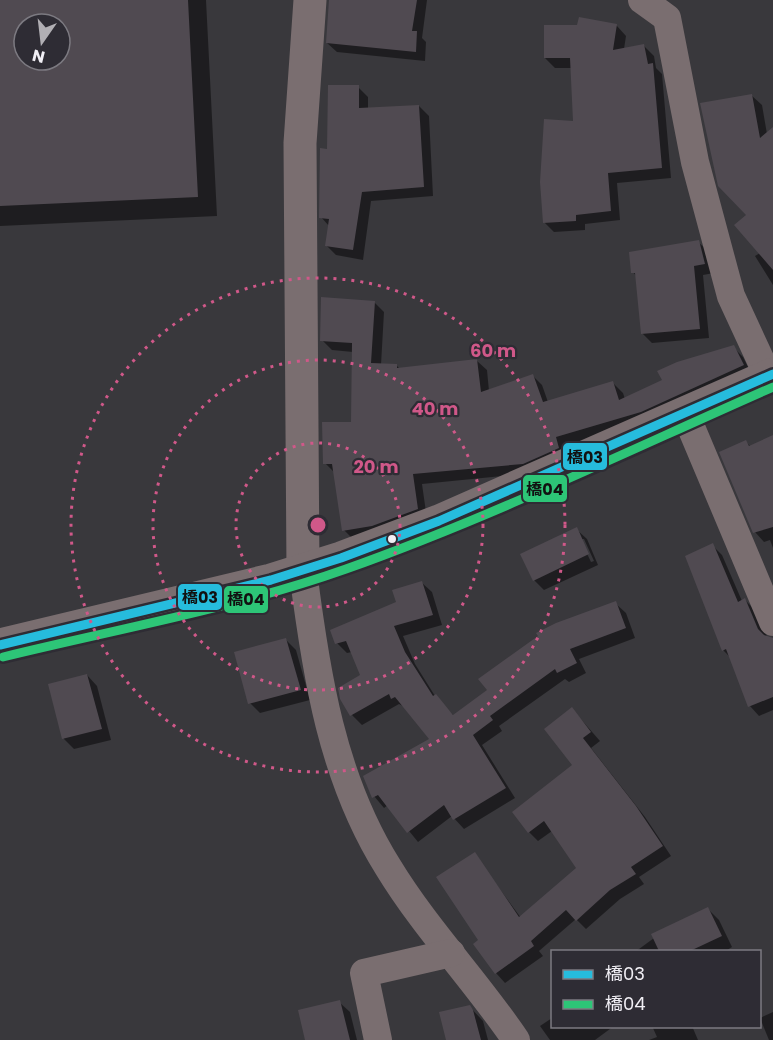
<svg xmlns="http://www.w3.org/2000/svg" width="773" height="1040" viewBox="0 0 773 1040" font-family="Poppins,'Noto Sans JP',sans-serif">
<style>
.shadow{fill:#0007;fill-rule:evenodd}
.building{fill:#504a51;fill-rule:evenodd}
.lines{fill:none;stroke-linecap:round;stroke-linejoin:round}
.minor{stroke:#7a6e70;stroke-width:28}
.tertiary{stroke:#7a6e70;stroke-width:33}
.bus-1-casing{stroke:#2e2c34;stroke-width:14}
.bus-2-casing{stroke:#2e2c34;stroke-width:14}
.bus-1{stroke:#26bcdd;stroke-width:9}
.bus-2{stroke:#2dc577;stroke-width:9}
.ring{fill:none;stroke:#d05889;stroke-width:3;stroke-dasharray:3 6}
.bus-dot{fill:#f1eff5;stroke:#2e2c34;stroke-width:2}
.centre{fill:#d05889;stroke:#2e2c34;stroke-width:3}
.ring-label{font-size:18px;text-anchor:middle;font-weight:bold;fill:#d05889;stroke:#2e2c34;stroke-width:4.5;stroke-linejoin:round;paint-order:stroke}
.line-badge{stroke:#2e2c34;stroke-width:2}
.pale-badge-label{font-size:16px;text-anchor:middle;font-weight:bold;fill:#111}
</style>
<rect width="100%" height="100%" fill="#39383c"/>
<!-- shadow -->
<g class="shadow">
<path d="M0 0H206L217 216 0 226ZM24 24H60V60H24Z"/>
<polygon points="330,0 427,0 422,38 426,42 425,61 337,52 327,43"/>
<polygon points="617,26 626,36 624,49 644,46 654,56 656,68 662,74 671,178 617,183 620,220 585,224 585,230 554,232 544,222 574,122 572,68 555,68 545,58"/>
<polygon points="358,87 368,97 368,109 419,106 429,116 433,196 371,201 363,260 336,255 326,245 329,226 321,217 329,150"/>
<polygon points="751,95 762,105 767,134 773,129 773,285 755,256 760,253 748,215"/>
<polygon points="698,242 708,251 714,273 703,275 709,338 652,343 642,333 637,277 633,272"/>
<polygon points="374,302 384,312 381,365 396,365 400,369 477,361 487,370 489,391 533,376 542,385 548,402 613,383 623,393 625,399 733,347 743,357 752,375 651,421 565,447 568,458 533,473 422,484 427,519 354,540 344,530 335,473 325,463 353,423 353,352 332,350 322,340"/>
<polygon points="773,437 773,548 770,540 764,542 755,532 745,441 751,447"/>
<path d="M576 529 587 539 598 565 544 590 534 580ZM580 539H584L594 561 591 562Z"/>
<polygon points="712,545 722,555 742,601 745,600 754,609 768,639 773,639 773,710 759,716 750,706 730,657 723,650"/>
<polygon points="421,582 432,592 442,625 403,636 415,664 435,696 454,716 615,603 626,613 635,638 579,659 586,673 569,682 565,679 499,726 502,731 482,745 515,798 464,829 452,816 418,842 388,805 384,808 369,790 431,739 405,707 399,704 362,725 352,715 362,675 352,652 347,653 337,643 398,603"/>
<polygon points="286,640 296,650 310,700 260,713 250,703"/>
<polygon points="87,675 97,686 111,740 74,749 64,739 50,685"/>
<polygon points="572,709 600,741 591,748 645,817 671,856 639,877 644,884 620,899 586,929 576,919 539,951 543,956 505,983 496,973 481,941 474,854 521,918 578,869 552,831 538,841 529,832 574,765"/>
<polygon points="708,909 719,920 732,947 724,952 635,952 654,938"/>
<polygon points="339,1002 350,1012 357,1040 306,1040"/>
<polygon points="469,1006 483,1021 488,1040 447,1040"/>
<polygon points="773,1012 773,1040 769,1040 760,1018"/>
<polygon points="552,1018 552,1026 614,1026 595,1040 550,1040 540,1026"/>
<polygon points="652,1026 692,1026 698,1040 649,1040 657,1037"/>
</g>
<!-- building -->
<g class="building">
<path d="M0 0H188L198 197 0 206ZM24 24H60V60H24Z"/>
<polygon points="329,0 417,0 412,31 417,31 416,52 326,43"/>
<polygon points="579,17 617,24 613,50 644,44 648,64 653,63 662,168 608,173 611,211 576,215 576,221 543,223 540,182 544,119 573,121 570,58 544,58 544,25 577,25"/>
<polygon points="328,85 359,85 359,108 419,105 424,187 362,192 353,250 325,246 329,219 319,218 320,148 327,149"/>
<polygon points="752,94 760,138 773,127 773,270 734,225 746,215 718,186 700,103"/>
<polygon points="699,240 705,264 694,266 700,329 641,334 635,273 631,273 629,252"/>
<polygon points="321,297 375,301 371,363 397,364 397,368 477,359 481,392 533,374 543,402 613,381 619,400 662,380 657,371 677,362 734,345 744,365 641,412 556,437 559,448 523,464 413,474 418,509 372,526 342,531 332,464 323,464 322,422 351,422 352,343 320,341"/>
<polygon points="773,435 773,527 753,533 719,452 746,440 749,446"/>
<polygon points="577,527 589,554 533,581 520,554"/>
<polygon points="713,543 738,602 745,598 758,629 764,635 773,638 773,697 748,707 726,649 722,651 685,556"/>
<polygon points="422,581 433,615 394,626 405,652 433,696 436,694 453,715 487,690 478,679 538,636 536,633 556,623 616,601 626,628 570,649 577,663 557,673 555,669 490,716 493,720 473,735 506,788 453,820 444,805 407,833 378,795 372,798 363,776 429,739 395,697 391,699 389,694 350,716 340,699 338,688 360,675 346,641 335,644 330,630 396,602 392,590"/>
<polygon points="286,638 301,690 248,704 234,652"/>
<polygon points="87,674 102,729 62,739 48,684"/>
<polygon points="572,707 591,732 583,738 636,806 663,846 631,867 636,874 610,890 576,921 566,910 531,941 534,946 495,974 473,944 478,940 436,877 475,852 519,917 576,868 544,821 528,833 512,812 572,765 544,729"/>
<polygon points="708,907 722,936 690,951 659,951 651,934"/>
<polygon points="340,1000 350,1040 305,1040 298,1010"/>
<polygon points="470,1005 473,1010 481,1040 446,1040 439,1012"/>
</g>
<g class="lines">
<!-- minor -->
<g class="minor">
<polyline points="642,0 667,18 695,162 731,296 768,376"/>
<polyline points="685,413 773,622"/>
<path d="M303 571C316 674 332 778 388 867 425 928 476 981 516 1040"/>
<polyline points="378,1040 364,973 451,953"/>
</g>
<!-- tertiary -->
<g class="tertiary">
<polyline points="303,571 300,143 310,0"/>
<polyline points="0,645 271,580 341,558 439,521 773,374"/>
</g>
<!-- bus-1 casing -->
<g class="bus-1-casing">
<polyline id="bus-1" points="0,645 271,580 341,558 439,521 773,374"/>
</g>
<!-- bus-2 casing -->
<g class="bus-2-casing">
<path id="bus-2" d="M3 657C117 629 236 608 346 569 492 517 632 449 773 387"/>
</g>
<!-- bus-1 -->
<use href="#bus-1" class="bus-1"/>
<!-- bus-2 -->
<use href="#bus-2" class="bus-2"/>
</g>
<!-- distance rings -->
<g class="ring">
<circle cx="318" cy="525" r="82"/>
<circle cx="318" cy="525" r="165"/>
<circle cx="318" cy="525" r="247"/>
</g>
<!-- markers -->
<circle class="bus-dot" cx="392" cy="539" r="5"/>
<circle cx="318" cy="525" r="9" class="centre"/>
<g class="ring-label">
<text x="493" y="357">60 m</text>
<text x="435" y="415">40 m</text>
<text x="376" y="473">20 m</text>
</g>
<g class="line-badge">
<rect x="562" y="442" width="46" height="29" rx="6" fill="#26bcdd"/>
<rect x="522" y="474" width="46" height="29" rx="6" fill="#2dc577"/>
<rect x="177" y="583" width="46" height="28" rx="6" fill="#26bcdd"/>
<rect x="223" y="585" width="46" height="29" rx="6" fill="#2dc577"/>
</g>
<g class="pale-badge-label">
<text x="585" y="463">橋03</text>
<text x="545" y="495">橋04</text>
<text x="200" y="603">橋03</text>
<text x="246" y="605">橋04</text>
</g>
<!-- legend -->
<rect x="551" y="950" width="210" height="78" fill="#2e2c34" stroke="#7c7a81" stroke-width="1.5"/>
<rect x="563" y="970" width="30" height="9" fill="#26bcdd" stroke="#7c7a81" stroke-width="1.5"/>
<text x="605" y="980" font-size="18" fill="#f1eff5">橋03</text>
<rect x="563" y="1000" width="30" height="9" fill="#2dc577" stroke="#7c7a81" stroke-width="1.5"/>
<text x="605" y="1010" font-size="18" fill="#f1eff5">橋04</text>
<!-- north arrow -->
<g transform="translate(42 42) rotate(194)"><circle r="28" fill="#2e2c34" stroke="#7c7a81" stroke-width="1.5"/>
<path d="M0-4.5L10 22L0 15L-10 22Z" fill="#b1afb4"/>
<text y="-9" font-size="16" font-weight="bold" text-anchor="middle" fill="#f1eff5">N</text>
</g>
</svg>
